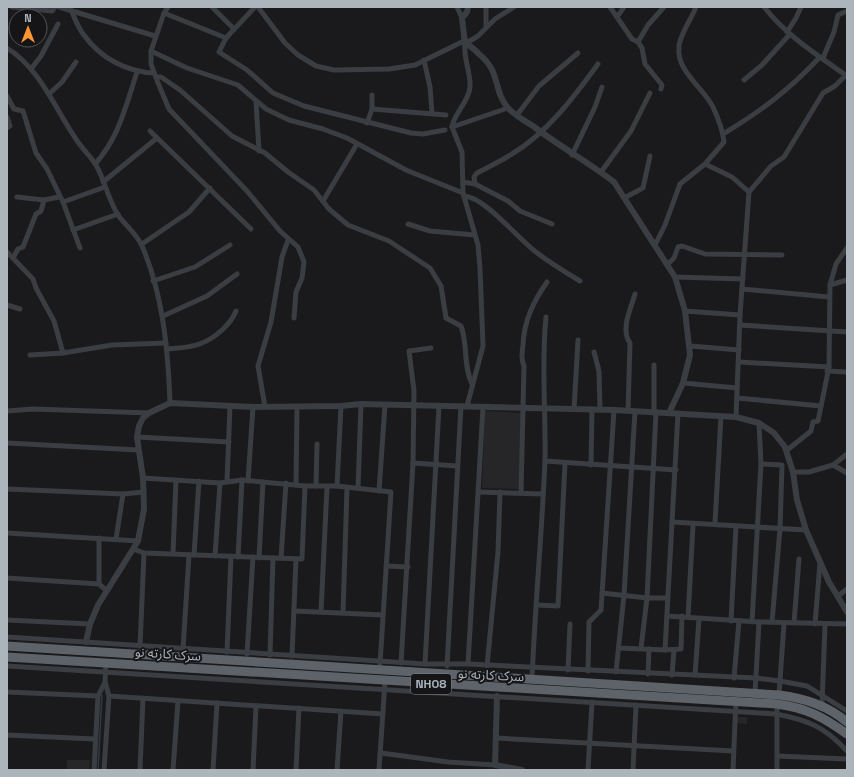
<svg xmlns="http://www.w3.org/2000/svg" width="854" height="777" viewBox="0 0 854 777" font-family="'Space Grotesk','Noto Sans Arabic',sans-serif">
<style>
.built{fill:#262629}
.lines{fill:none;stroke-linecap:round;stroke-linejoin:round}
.stream{stroke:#2e3c41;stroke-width:1.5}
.minor{stroke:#3a3d41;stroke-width:5}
.tertiary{stroke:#3a3d41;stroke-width:6}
.trunk{stroke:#5e636a;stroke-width:9}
.labels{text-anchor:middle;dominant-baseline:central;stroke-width:4;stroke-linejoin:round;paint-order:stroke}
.shield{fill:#151517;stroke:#7f848a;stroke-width:1}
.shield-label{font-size:12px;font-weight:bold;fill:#acb4bc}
.street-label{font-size:13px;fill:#acb4bc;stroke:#151517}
</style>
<rect width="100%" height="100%" fill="#1a1a1c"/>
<!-- built -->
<g class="built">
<polygon points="485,411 524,413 520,489 482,488"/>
<polygon points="736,717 747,717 747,724 736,723"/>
<polygon points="67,760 90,760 89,770 67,770"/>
</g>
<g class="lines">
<!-- stream -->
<polyline class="stream" points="98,770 102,695"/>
<!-- minor -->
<g class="minor">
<polyline points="12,7 52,11 55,7"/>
<polyline points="59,7 155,36"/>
<polyline points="168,7 164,13 151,51 151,64 158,83 169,109 247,191 280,231 298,247 304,262 302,278 296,292 294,318"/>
<polyline points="212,7 234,29"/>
<polyline points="255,7 226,38 219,52 247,70 273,93 304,106 411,133 423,134 445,130"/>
<polyline points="258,7 285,43 298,55 316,66 334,70 389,69 415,65 466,40"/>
<polyline points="457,7 462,18"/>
<polyline points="486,7 486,27"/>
<polyline points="610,7 632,39 638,42 642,48 645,64 662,85 661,89"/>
<path d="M764 7C787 36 817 55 847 76"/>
<path d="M71 10C75 18 78 28 84 35 100 58 127 72 154 73"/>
<polyline points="164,13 226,38"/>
<polyline points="617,17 624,7"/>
<polyline points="787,32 796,18 801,7"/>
<polyline points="638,42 648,25 664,7"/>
<path d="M7 48C39 68 54 106 74 136 80 147 90 155 96 165 105 181 108 199 118 215 125 225 137 234 142 246 163 294 168 350 170 403"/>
<polyline points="151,51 187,68 238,85 266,109 289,120 323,129 347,138 406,170 463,193"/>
<polyline points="424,60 430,87 432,113"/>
<polyline points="31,69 41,56 58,24"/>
<path d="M156 77H161L180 90 232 136 265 153 288 172 314 190 329 209 348 225 389 241 430 268 441 286 446 318 461 326C468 344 463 366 472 384"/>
<polyline points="744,80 762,65 790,34"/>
<polyline points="49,94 62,82 76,62"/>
<polyline points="7,96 14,109 23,111 36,153 47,169 63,202 80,248"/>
<polyline points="256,102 259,151"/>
<polyline points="372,109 446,115"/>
<polyline points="517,115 539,86 578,53"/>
<polyline points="7,117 10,126 7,128"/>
<polyline points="367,123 372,109 372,95"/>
<polyline points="452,127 508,108"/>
<polyline points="150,131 251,229"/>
<path d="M723 134C761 111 788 91 819 58H823L834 32 838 15 847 11"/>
<polyline points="572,155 595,107 602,87"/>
<path d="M95 164C119 138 126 105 137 72"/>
<polyline points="705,164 732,177 749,192"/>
<polyline points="601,172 631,131 650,93"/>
<polyline points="103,182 157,138"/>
<polyline points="463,182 475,184 508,201 520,211 552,224"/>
<path d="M475 184 474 177 477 173C488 167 501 161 512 154 547 133 574 97 598 64"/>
<path d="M464 196C485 197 518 239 536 252 550 263 565 272 580 281"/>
<polyline points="17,197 44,200 59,197"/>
<polyline points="624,198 643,188 650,156"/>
<polyline points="323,201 357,144"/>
<polyline points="63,202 105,187"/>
<polyline points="408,224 430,231 475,235"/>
<polyline points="73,230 118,214"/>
<polyline points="142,244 189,212 210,188"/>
<path d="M655 245 665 225 680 184 705 164 724 142C723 131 718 118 713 107 703 87 676 71 679 47 679 36 692 18 696 7"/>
<polyline points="7,252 33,279 36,288 54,321 63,353"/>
<polyline points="13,258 18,249 23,247 36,214 41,211 44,200"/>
<polyline points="667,265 674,258 678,247 682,246 705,254 782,255"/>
<polyline points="675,277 743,279"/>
<polyline points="153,281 195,267 230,245"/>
<polyline points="830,285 847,280"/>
<polyline points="742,289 829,297"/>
<polyline points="7,305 20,309"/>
<polyline points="685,311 740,315"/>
<polyline points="163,316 207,296 237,274"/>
<polyline points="740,325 847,332"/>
<polyline points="690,346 739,350"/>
<path d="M167 349C178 348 191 348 202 343 215 338 231 324 236 311"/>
<polyline points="594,352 599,371 600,409"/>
<polyline points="30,355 63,353 112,345 166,343"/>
<polyline points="739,362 829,367"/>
<polyline points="827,371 847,372"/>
<polyline points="683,383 737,388"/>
<polyline points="737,398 821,406"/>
<path d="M467 406 483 346 480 268 478 245 463 193 462 152 452 127C454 113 469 102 470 87 471 73 463 57 465 44L478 36 495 19 514 7"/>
<polyline points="265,407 258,366 271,322 282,257 288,240"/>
<polyline points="574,409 578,340"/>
<polyline points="7,411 33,409 149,413"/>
<path d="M628 411 630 343C620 330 631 308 635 294"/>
<polyline points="654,412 654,365"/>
<polyline points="736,417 740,315 749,192 771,166 784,157 823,93 835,86 846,75"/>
<polyline points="137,437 229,442"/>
<polyline points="7,443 138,450"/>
<polyline points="786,451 811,431 813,422 818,421 829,367 830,285 836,264 847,248"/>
<polyline points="545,461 676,470"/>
<polyline points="413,463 457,466"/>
<polyline points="761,464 782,465 780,529 772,622"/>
<polyline points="591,465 592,409"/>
<polyline points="833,465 847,454"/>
<polyline points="793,472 809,472 833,465 847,473"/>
<polyline points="143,478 220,483 242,480 305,486 337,486 391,492 380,664"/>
<polyline points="227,481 230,406"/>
<polyline points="248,481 253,407"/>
<polyline points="296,484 297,406"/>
<polyline points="316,486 317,444"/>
<polyline points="337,486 341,406"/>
<polyline points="358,488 361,404"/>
<polyline points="7,489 123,494 144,492"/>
<polyline points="379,491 385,405"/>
<polyline points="479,492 543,494"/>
<path d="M521 493 524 366C521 359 522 353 523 345 524 321 533 302 547 282"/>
<polyline points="672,522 806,530"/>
<polyline points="715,523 721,416"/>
<polyline points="7,533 138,541"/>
<polyline points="99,538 99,584"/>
<polyline points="116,539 123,494"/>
<polyline points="133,549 144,553 302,559 305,486"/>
<polyline points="173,554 176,480"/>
<polyline points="194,555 199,481"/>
<polyline points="215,556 220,483"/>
<polyline points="238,557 242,480"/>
<polyline points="259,558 263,482"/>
<polyline points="281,558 286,483"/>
<polyline points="386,566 408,567"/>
<polyline points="7,578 99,584 107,591"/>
<polyline points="602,593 647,598 667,598"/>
<polyline points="838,596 847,589"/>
<polyline points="537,605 558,606 565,463"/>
<polyline points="295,611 383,615"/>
<polyline points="321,612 327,487"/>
<polyline points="343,613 347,488"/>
<polyline points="667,616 759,622 847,624"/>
<polyline points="688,617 693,525"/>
<polyline points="7,620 90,624"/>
<polyline points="731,621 736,526"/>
<polyline points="752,622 761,464 759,423"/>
<polyline points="794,623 799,559"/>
<polyline points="815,624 820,563"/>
<polyline points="7,637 425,664 468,664 756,678 780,681 807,686 847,711"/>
<polyline points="140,646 144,553"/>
<polyline points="619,648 665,650 681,649 682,616"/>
<polyline points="641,648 647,598 656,412"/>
<polyline points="183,649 189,555"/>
<polyline points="665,650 678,413"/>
<polyline points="227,652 231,556"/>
<polyline points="247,654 253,557"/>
<polyline points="270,655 273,558"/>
<polyline points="292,656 296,559"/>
<polyline points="401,663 413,463 414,391 409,351 431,348"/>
<polyline points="425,664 439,406"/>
<polyline points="468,664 483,407"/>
<path d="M7 666 776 714C808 720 825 727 847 751"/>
<polyline points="447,666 461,406"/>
<polyline points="487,666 498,552 500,492"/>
<polyline points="568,670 570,624"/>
<polyline points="588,671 589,622 601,610 614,410"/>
<polyline points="616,672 624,595 635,411"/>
<polyline points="648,674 649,649"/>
<polyline points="672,675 674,650"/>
<polyline points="695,675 699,619"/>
<polyline points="734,678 739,621"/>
<path d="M532 679C535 606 542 533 545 460 546 412 541 365 546 317"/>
<polyline points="7,692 98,696"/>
<polyline points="755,693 759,622"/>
<polyline points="779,695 784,623"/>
<polyline points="109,696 383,714"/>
<polyline points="777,704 777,770"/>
<polyline points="822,705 825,625"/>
<polyline points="7,735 95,739"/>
<polyline points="496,738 733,751"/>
<polyline points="381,753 448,762 495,765"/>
<polyline points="777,756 847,759"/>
<polyline points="94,770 98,696 105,682"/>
<polyline points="104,770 109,696 105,682 106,662"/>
<polyline points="140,770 143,698"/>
<polyline points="173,770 178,701"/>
<polyline points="213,770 217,703"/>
<polyline points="253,770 256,706"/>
<polyline points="296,770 299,708"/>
<polyline points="337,770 341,711"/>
<polyline points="379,770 385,681"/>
<polyline points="588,770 592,702"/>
<polyline points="633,770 636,705"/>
<polyline points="733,770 736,699"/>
</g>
<!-- tertiary -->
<g class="tertiary">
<path d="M468 7 467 12 462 18 465 44C472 46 475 50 480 55 501 72 493 91 508 108 514 115 525 121 533 126 559 146 588 162 614 182L675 277 685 311 690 355 683 383 669 413"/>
<polyline points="86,642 90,624 98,605 138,541 144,509 143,478 137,437 139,426 143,418 149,413 170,403 253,407 341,406 361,404 614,410 736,417 759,423 774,433 785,447 793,472 797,500 806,530 829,582 847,612"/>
<polyline points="497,696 495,765 522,770"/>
</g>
<!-- trunk -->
<g class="trunk">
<path d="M7 646 779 695C804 698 827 705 847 722"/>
<path d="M7 657 777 704C807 708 823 717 847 734"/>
</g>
</g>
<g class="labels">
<!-- shield labels -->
<rect class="shield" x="411" y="674" width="40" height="20" rx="3"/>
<g class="shield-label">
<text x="431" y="684">NH08</text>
</g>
<!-- street labels -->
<g class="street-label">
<text transform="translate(168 654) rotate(4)">سرک کارته نو</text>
<text transform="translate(491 675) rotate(3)">سرک کارته نو</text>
</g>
</g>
<!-- border -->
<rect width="854" height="777" fill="none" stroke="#acb4bc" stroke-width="16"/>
<!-- north arrow -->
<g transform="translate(28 28)"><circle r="19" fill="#151517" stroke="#515559"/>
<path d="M0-3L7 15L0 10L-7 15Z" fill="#fc9632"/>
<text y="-6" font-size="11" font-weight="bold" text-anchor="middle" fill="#acb4bc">N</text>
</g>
</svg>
